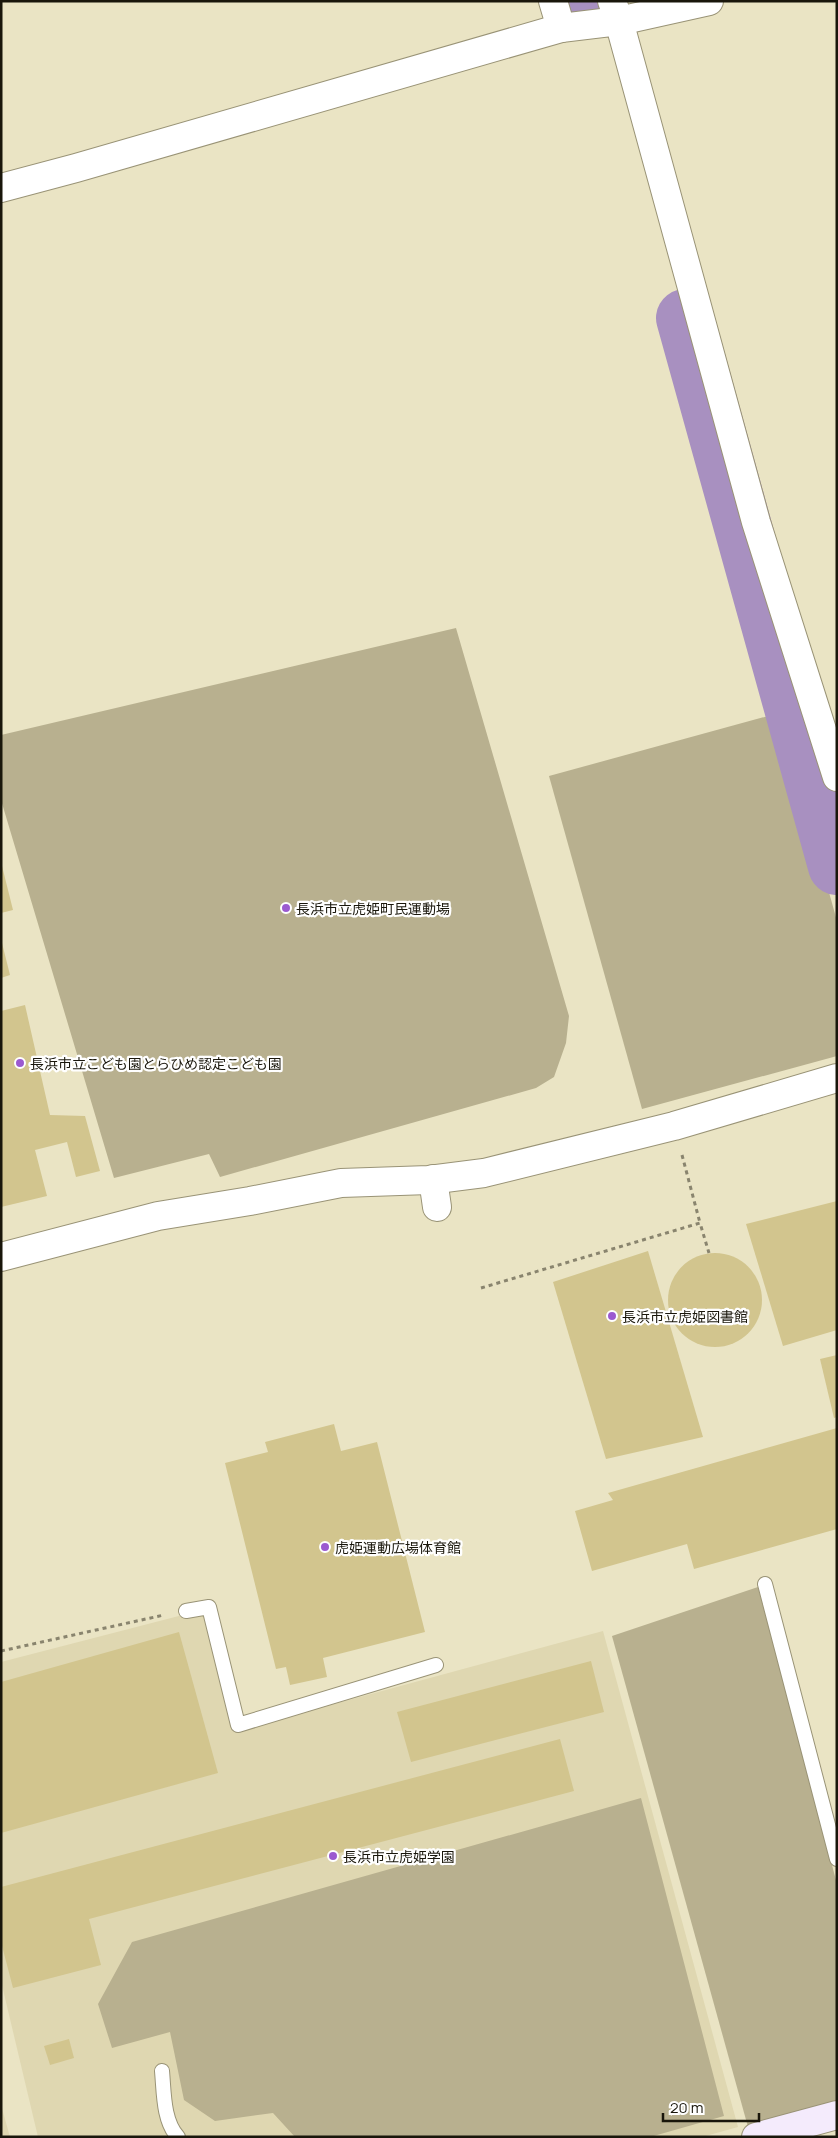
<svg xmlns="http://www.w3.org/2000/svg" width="838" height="2138" viewBox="0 0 838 2138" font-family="Manrope,'Noto Sans JP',sans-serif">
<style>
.built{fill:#dfd7b1}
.green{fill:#b8b08f}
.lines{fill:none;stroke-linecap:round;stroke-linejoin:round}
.river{stroke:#a890c0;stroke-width:58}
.building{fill:#d2c58e}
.lane-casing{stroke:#999376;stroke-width:16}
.street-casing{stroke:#999376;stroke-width:30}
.secondary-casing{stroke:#999376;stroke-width:30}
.path{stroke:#89846e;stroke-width:3;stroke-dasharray:4 4;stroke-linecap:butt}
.lane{stroke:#fff;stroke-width:14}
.street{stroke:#fff;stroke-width:28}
.secondary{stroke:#f4ebfc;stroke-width:28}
.poi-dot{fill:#9b5ad0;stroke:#fff;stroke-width:2}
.labels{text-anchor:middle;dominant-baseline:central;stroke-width:4.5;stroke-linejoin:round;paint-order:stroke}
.poi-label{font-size:14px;fill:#19160b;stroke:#fff;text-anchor:start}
</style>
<rect width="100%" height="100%" fill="#eae4c4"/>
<!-- built -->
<g class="built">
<polygon points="202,1610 235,1731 603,1631 738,2127 702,2137 38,2137 1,1981 1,1662"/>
<polygon points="1,2105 10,2137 1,2137"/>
</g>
<!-- green -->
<g class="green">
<polygon points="456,628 569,1016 566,1043 554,1077 536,1088 220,1177 209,1154 114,1178 1,800 1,735"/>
<polygon points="779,713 837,921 837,1056 642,1109 549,776"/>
<polygon points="758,1587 837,1884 837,2103 748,2127 612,1636"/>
<polygon points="641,1798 724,2116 650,2137 295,2137 273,2113 215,2121 184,2100 170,2032 112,2048 98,2004 132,1942"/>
</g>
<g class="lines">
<!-- river -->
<g class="river">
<polyline points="576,1 576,2"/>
<polyline points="685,318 837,866"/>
</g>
</g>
<!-- building -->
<g class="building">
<polygon points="1,862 13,910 1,913"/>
<polygon points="1,939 10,975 1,978"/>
<polygon points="25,1005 50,1115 85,1116 100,1171 76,1177 67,1142 35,1150 47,1196 1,1207 1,1011"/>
<polygon points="837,1201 837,1330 783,1346 746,1224"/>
<polygon points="648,1251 703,1437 606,1459 553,1282"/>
<circle cx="715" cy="1300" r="47"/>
<polygon points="837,1355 837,1417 834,1418 820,1359"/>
<polygon points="334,1424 341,1451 377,1442 425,1632 323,1658 327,1677 290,1685 286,1667 276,1669 225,1463 268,1452 265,1442"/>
<polygon points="837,1428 837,1529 694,1569 687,1544 592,1571 575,1511 613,1500 608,1493"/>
<polygon points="179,1632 218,1773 1,1833 1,1682"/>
<polygon points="591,1661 604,1712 411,1762 397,1712"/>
<polygon points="560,1739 574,1791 89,1919 101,1965 13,1988 1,1942 1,1887"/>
<polygon points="69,2039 74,2058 50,2065 44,2046"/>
</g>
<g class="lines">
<!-- lane casing -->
<g class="lane-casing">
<g id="lane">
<polyline points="765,1584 837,1859"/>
<polyline points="186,1611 209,1607 238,1725 436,1665"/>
<path d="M162 2071C164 2092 163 2121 178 2137"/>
</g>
</g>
<!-- street casing -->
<g class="street-casing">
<g id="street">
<polyline points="553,1 561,28"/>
<polyline points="612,1 619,21 709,1"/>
<polyline points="1,188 76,168 561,28 619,21 756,522 837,777"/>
<polyline points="433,1179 437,1207"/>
<polyline points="1,1257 158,1216 250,1201 341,1183 429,1180 484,1173 674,1126 837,1078"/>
</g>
</g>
<!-- secondary casing -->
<g class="secondary-casing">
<polyline id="secondary" points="756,2137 837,2115"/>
</g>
<!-- path -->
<g class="path">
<polyline points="682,1155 700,1223"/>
<polyline points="481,1288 700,1223 709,1253"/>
<polyline points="1,1651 164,1615"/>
</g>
<!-- lane -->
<use href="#lane" class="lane"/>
<!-- street -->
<use href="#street" class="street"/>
<!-- secondary -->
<use href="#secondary" class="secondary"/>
</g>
<!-- markers -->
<g class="poi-dot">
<circle cx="286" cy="908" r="5"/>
<circle cx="20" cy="1063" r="5"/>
<circle cx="612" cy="1316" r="5"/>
<circle cx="325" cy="1547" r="5"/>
<circle cx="333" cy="1856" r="5"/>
</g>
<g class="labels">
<!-- poi labels -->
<g class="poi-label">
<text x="296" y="908">長浜市立虎姫町民運動場</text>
<text x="30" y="1063">長浜市立こども園とらひめ認定こども園</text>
<text x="622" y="1316">長浜市立虎姫図書館</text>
<text x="335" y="1547">虎姫運動広場体育館</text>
<text x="343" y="1856">長浜市立虎姫学園</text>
</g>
</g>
<!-- border -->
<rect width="838" height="2138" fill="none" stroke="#19160b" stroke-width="5"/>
<!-- scale -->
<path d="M663 2113v8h96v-8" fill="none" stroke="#19160b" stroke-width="2.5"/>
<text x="670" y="2113" font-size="15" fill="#19160b" stroke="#ffffff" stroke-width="4" paint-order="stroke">20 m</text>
</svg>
